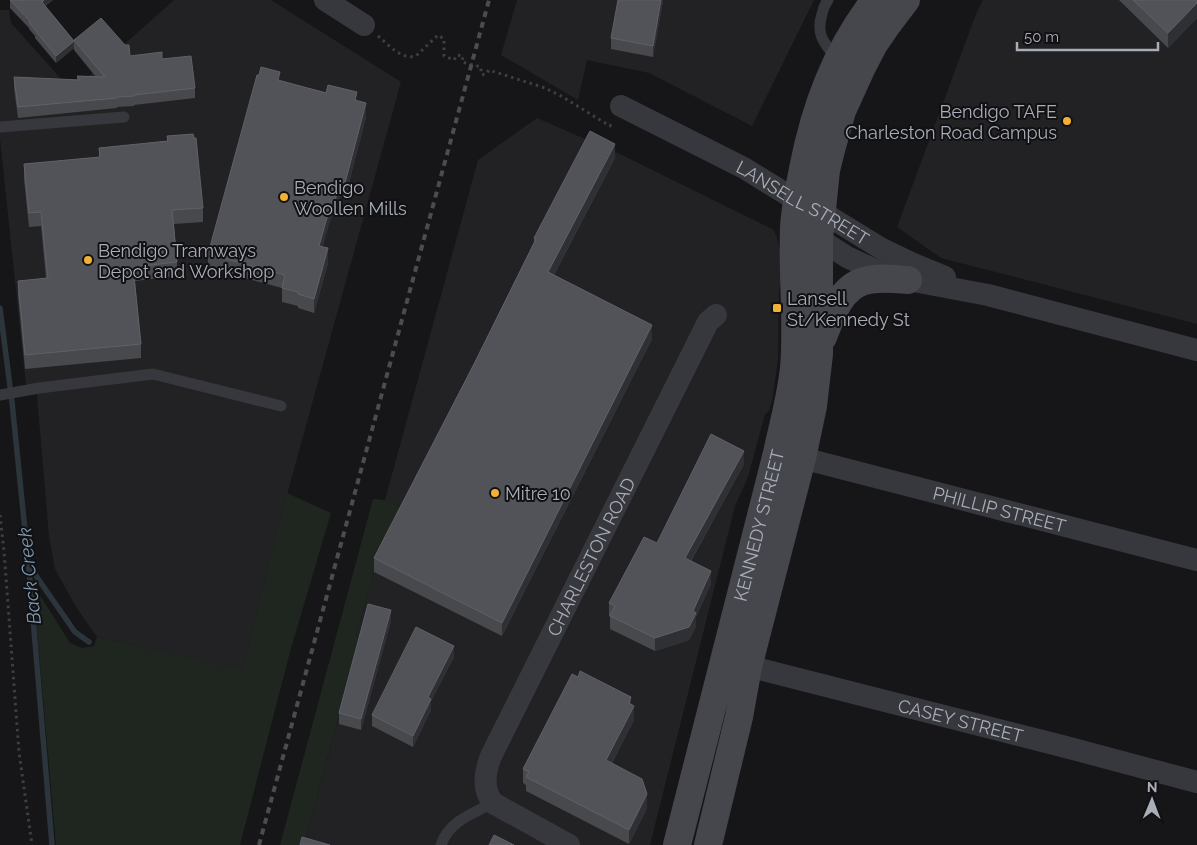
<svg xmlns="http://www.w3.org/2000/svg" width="1197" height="845" viewBox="0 0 1197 845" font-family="Raleway,sans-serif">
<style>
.built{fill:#222225}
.green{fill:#1e261f}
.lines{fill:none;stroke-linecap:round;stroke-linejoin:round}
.stream{stroke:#2c353c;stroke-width:5.5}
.path{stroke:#3d3f44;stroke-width:3;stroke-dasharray:2.5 4;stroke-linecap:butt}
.lane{stroke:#37383d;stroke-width:11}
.street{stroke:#37383d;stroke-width:22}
.secondary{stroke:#45474d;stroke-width:28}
.rail{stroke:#4a4c52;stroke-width:4;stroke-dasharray:6 5;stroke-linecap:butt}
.wall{fill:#47494d}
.shaded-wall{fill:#2f3033}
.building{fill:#525359;stroke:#5f6168}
.poi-dot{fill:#f2b134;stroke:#111113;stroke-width:2}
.labels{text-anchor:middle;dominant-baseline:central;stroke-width:4;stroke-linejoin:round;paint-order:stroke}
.poi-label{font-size:18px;fill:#a8adb8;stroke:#111113;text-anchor:start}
.street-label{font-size:18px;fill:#a8adb8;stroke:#111113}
.water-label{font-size:19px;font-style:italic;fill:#7f9bb3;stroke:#111113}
</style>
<rect width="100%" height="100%" fill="#161618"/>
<!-- built -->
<g class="built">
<polygon points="174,0 271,0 401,82 270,556 243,671 97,637 76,607 55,569 49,536 36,384 26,385 0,139 0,10 9,10 11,23 63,81 83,81"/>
<polygon points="517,0 814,0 752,126 649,73 587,60 578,100 501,55"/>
<polygon points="983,0 1197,0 1197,324 941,258 897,227 976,14"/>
<polygon points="537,118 622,155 774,230 777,238 781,255 783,279 780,285 779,290 778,360 772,401 769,411 765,414 748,477 735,506 650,845 304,845 360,638 356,636 374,572 407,509 385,500 478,160"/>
</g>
<!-- green -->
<g class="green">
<polygon points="287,493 331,513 290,652 240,845 56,845 33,584 70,643 82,648 94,646 97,637 243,670 270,556"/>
<polygon points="373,499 385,500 407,509 374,572 356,636 360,637 304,845 280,845"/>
</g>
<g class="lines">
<!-- stream -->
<g class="stream">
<polyline points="0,308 12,402 29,570 52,845"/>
<polyline points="29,570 32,570 34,573 75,632 89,642"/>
</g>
<!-- path -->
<g class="path">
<path d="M378 36C389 45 401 60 416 56L438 35 444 39V56L454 60 457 55 463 56 462 62 481 67V74L485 75 489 70 545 88 561 96 610 126 611 124"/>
<polyline points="0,515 4,551 19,752 32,845"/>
</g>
<!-- lane -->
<g class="lane">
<path d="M828 0C825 4 823 9 822 14 815 36 826 44 837 60"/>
<polyline points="0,127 124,117"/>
<polyline points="0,395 39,388 153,374 281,406"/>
<path d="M441 845C449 821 472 814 493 803"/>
</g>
<!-- street -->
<g class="street">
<polyline points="325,0 364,25"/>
<path id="s1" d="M621 106 744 168 796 200 822 212 882 249 911 263 945 277"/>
<polyline points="810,229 819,239 847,257 877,271 908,280 988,295 1197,350"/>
<path id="s2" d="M802 458 1197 560"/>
<path id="s3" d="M732 662 1062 746 1197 782"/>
<path id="s4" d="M569 845 493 803C482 789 485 771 491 756L708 322 716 315"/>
</g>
<!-- secondary -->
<g class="secondary">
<path d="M823 337C831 317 840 288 864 281 878 277 894 279 908 280"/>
<path id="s5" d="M677 845 777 453C783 425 791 397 794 368 798 322 792 275 794 228 795 208 799 189 803 169 815 106 836 51 875 0"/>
<polyline points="708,845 739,717 748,667 802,458 813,406 819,354 819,239 826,170 831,150 842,111 862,67 874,44 887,25 906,0"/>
</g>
<!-- rail -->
<polyline class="rail" points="259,845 489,0"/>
</g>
<!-- wall -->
<g class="wall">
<polygon points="10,0 53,0 45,6 74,41 130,56 162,59 195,88 195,98 134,105 134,106 117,107 117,108 18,118 14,88 14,77 77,80 77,76 96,77 74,50 74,48 56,63 35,38 35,36 29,29 29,28 10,8"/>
<polygon points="663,0 653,57 611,49 611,38"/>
<polygon points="1119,0 1197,0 1197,18 1168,48"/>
<polygon points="280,81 357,100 366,117 345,198 340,196 335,215 332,214 322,247 328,263 314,313 298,308 298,306 282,302 282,288 208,268 208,254"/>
<polygon points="167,136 203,208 203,222 174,224 177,262 177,276 135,281 141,344 141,358 25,369 18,295 18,281 46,278 41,226 29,227 24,179 24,164 99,157 99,148 167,141"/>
<polygon points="615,158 554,275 652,339 502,636 374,572 374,558 474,364 534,243 534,238"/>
<polygon points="744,464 691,561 711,584 696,617 696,626 689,640 655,651 610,629 610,617 609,616 609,603 657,543"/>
<polygon points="391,621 361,730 339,724 339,713"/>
<polygon points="454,657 431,701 431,710 413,747 372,726 372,715"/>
<polygon points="631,705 634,720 612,763 647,808 629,844 526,791 526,785 523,783 523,769"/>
</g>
<!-- shaded-wall -->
<g class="shaded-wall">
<polygon points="44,0 53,0 42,9 42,2"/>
<polygon points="661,0 663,0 653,57 653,46"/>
<polygon points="1197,3 1197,18 1168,48 1168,33"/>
<polygon points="74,41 74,48 56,63 56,56"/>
<polygon points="366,103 366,117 345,198 345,183"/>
<polygon points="615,144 615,158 548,286 548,272"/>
<polygon points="340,182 340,196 335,215 335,201"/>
<polygon points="332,200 332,214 319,260 319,246"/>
<polygon points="328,248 328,263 314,313 314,299"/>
<polygon points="652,325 652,339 502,636 502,623"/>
<polygon points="744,451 744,464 685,571 685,558"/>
<polygon points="711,571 711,584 696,617 696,626 689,640 655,651 655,638 693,611"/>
<polygon points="391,610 391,621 361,730 361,719"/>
<polygon points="454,646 454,657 431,701 431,710 413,747 413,736 428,697"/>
<polygon points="631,697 631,711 634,706 634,720 606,774 606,760"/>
<polygon points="647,794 647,808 629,844 629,830"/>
</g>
<!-- building -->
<g class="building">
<polygon points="10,0 44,0 42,2 74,41 56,56 35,30 29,22 30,21"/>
<polygon points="618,0 661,0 653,46 611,38"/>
<polygon points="1133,0 1197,0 1197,3 1168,33"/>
<polygon points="101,18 125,45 129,45 130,56 162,52 162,59 191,56 195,88 134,95 134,96 117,97 117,98 18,107 14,77 80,80 77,76 105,77 74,40"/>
<polygon points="261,67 280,72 278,80 326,93 328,85 357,92 355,100 366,103 345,183 340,182 335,201 332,200 319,246 328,248 314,299 298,294 298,292 282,288 285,275 208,254 257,75 259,75"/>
<polygon points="590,131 615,144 548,272 652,325 502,623 374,558 474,364 536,239 534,238"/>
<polygon points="193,134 194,138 196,138 203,208 172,210 177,262 133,267 141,344 25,355 18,281 48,278 41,212 29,213 24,164 100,157 99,148 168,141 167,136"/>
<polygon points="711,434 744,451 685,558 711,571 693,611 696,613 689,627 655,638 610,616 615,606 609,603 644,537 657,543"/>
<polygon points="368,604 391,610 361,719 339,713"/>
<polygon points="416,627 454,646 428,697 431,699 413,736 372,715"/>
<polygon points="580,671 631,697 629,703 634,706 606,760 642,779 647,794 629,830 526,777 529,772 523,769 572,674 578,677"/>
<polygon points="494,835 514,845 489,845"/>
<polygon points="302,837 330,845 300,845"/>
</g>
<!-- markers -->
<g class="poi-dot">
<circle cx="1067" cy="121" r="5"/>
<circle cx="284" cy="197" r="5"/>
<circle cx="88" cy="260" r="5"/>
<rect x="772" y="303" width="10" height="10" rx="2.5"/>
<circle cx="495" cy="493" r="5"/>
</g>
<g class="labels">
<!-- poi labels -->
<g class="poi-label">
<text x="1057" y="111" text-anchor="end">Bendigo TAFE<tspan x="1057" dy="21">Charleston Road Campus</tspan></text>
<text x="294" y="187">Bendigo<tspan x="294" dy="21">Woollen Mills</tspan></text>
<text x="98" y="250">Bendigo Tramways<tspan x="98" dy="21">Depot and Workshop</tspan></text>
<text x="787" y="298">Lansell<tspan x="787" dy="21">St/Kennedy St</tspan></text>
<text x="505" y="493">Mitre 10</text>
</g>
<!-- street labels -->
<g class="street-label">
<text stroke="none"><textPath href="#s1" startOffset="206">LANSELL STREET</textPath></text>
<text stroke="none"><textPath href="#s2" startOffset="204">PHILLIP STREET</textPath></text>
<text stroke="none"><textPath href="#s5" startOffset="330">KENNEDY STREET</textPath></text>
<text stroke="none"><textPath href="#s4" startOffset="359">CHARLESTON ROAD</textPath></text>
<text stroke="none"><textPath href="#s3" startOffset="236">CASEY STREET</textPath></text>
</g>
<!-- water labels -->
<g class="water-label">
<text transform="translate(29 576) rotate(-96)">Back Creek</text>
</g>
</g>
<!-- north arrow -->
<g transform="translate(1152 800) rotate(1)" stroke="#111113" stroke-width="4" paint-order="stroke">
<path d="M0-4L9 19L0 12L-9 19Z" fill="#a8adb8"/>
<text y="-8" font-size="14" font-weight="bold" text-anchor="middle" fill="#a8adb8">N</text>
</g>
<!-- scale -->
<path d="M1017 42v8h141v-8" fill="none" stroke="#a8adb8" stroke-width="2.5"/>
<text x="1024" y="42" font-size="15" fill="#a8adb8" stroke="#111113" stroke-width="4" paint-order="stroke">50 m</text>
</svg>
